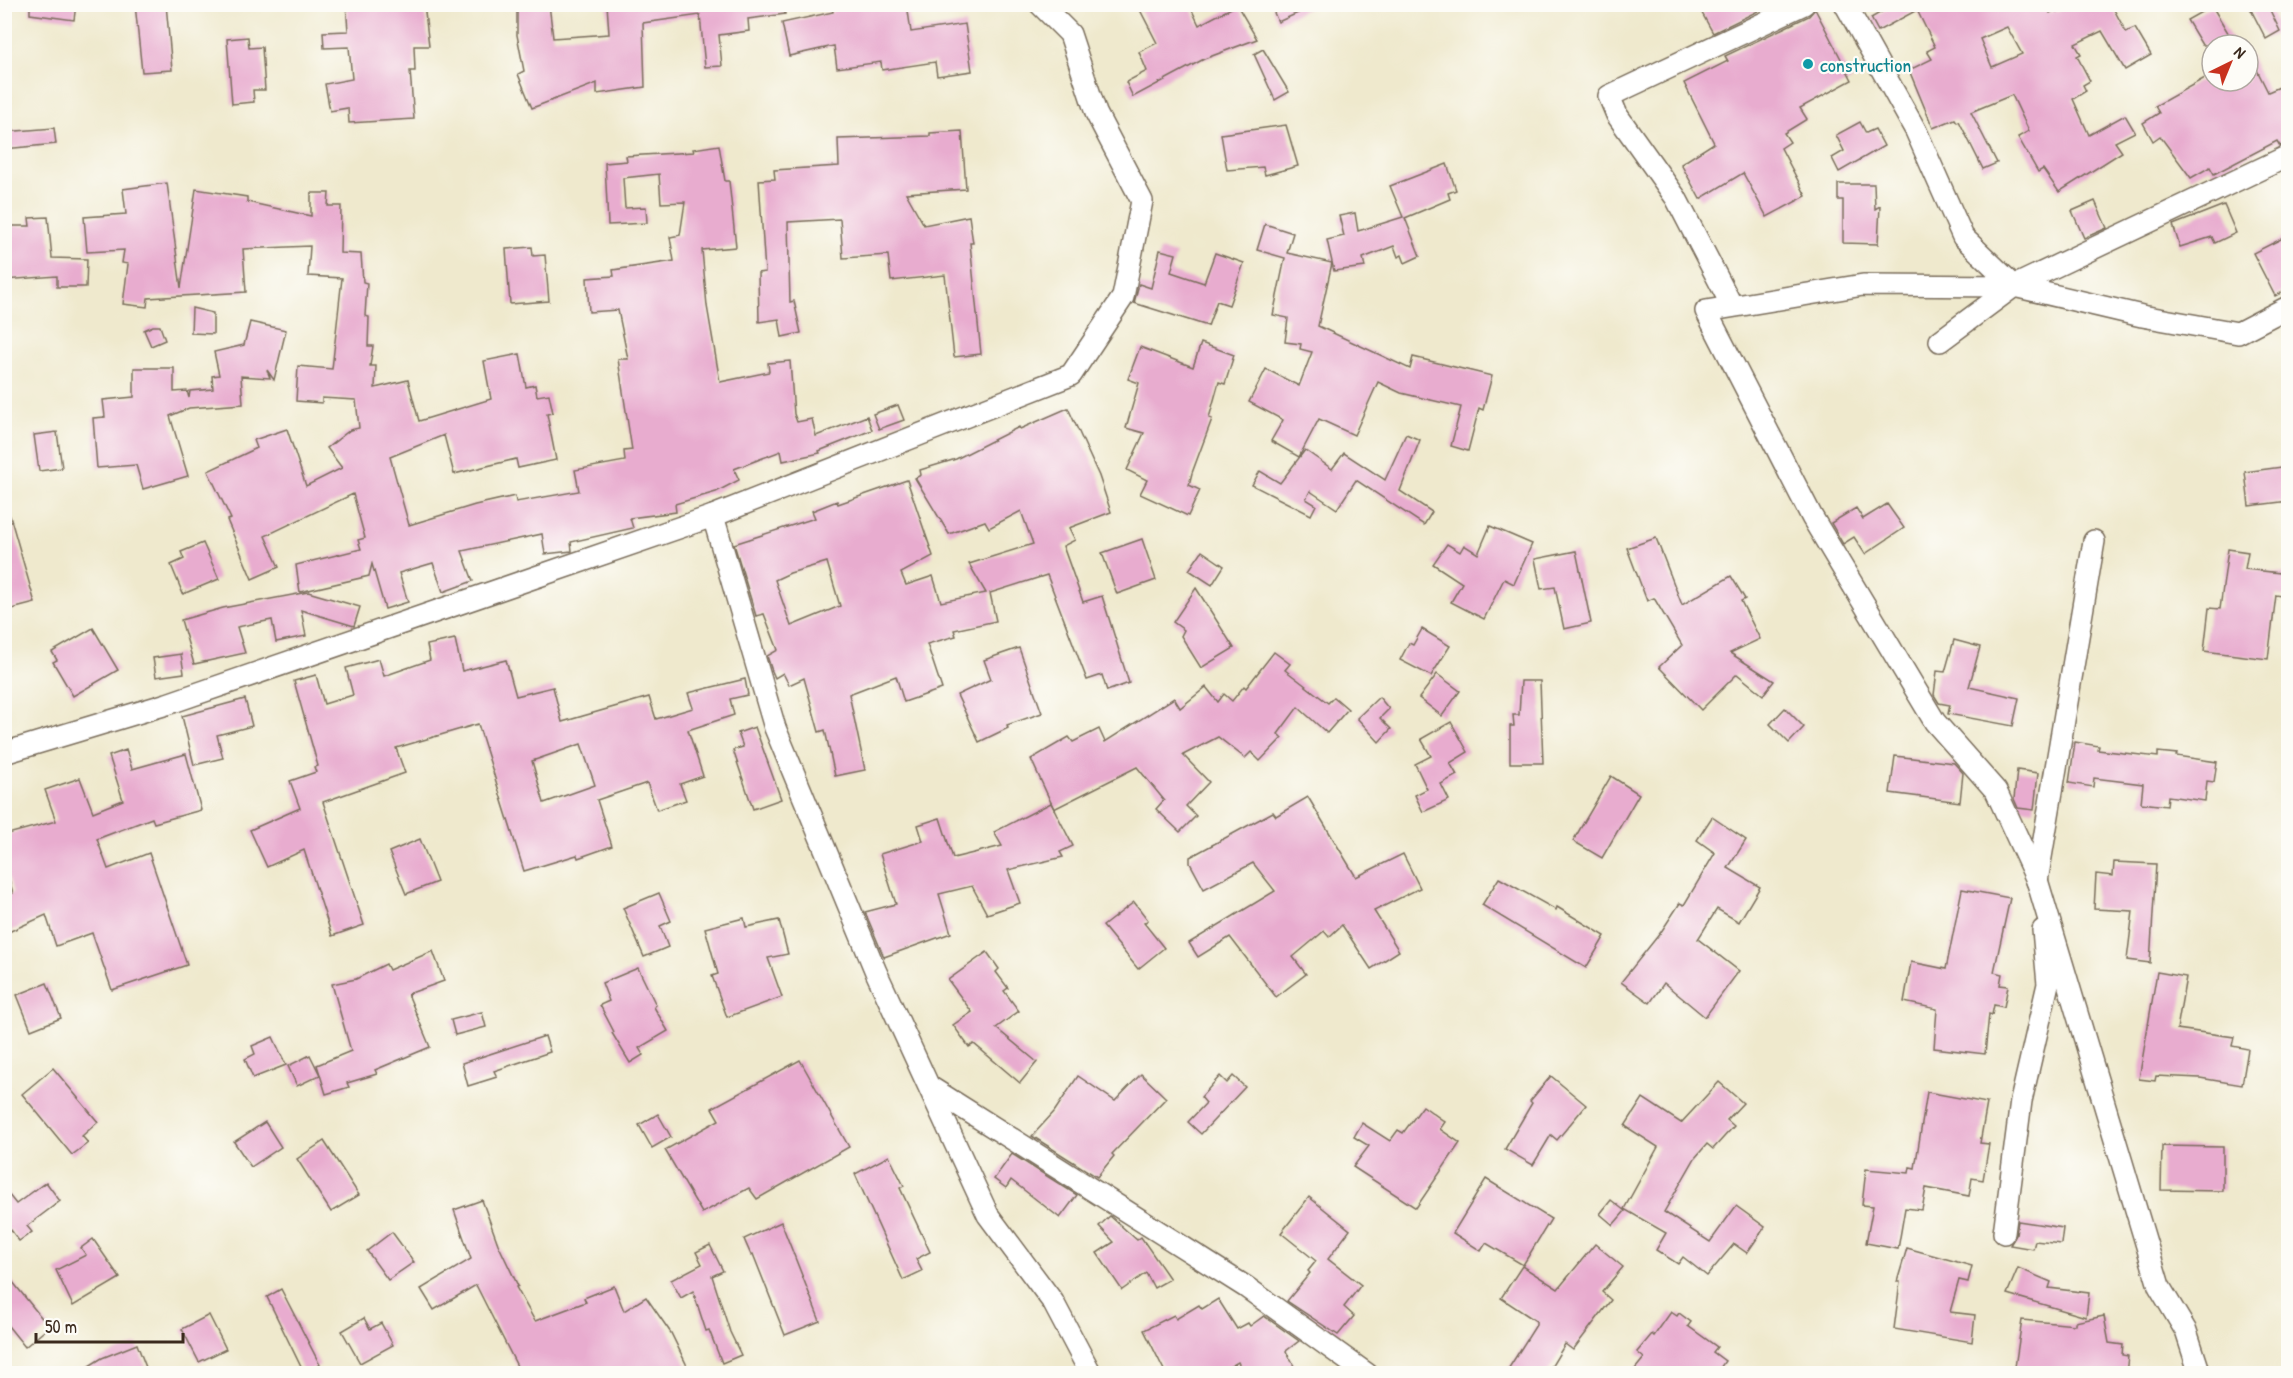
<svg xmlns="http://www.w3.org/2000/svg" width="2293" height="1378" viewBox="0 0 2293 1378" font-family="'Patrick Hand',sans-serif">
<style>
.building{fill:#e8accf;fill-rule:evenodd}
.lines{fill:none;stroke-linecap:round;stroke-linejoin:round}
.minor-casing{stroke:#7a6d5b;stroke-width:24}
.minor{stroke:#fff;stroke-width:21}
.culture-dot{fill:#0f9aa8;stroke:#fdfcf7;stroke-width:2}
.labels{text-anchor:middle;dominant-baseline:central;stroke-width:4.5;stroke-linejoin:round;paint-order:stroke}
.culture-label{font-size:20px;fill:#0d838f;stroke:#fdfcf7;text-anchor:start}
</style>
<rect width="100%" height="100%" fill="#fdfcf7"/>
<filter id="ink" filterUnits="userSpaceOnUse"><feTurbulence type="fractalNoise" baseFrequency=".0167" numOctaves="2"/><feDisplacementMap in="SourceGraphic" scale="12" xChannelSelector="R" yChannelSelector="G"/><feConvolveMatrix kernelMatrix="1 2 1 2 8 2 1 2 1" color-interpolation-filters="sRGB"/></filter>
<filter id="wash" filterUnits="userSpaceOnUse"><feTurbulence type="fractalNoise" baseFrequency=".008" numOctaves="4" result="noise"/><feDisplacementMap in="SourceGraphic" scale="24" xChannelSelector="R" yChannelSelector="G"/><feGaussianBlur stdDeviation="1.35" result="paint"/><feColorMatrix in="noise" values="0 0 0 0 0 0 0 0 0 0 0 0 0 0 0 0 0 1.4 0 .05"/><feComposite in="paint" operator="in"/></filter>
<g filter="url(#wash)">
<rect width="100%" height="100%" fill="#efe9cd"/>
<g id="blocks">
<!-- building -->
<g class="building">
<polygon points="30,4 76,4 74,20 30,14"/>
<polygon points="135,4 166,4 172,70 142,72"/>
<polygon points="346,4 424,4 429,46 414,46 415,71 410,71 414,119 349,123 348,108 330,111 325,84 352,79 349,47 324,48 323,32 348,31"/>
<polygon points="517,4 549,4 553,38 609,34 607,4 784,4 785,14 748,19 749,31 719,35 722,66 705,67 700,15 643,23 645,87 597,94 597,83 532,108 518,74 524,71 517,35"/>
<polygon points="832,4 907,4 911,32 965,24 972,71 937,76 935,62 882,70 881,62 837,68 834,46 789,56 782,23 833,12"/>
<polygon points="1137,4 1189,4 1199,25 1237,5 1257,39 1204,59 1133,97 1126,82 1147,71 1139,52 1157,43"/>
<polygon points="1281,4 1318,4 1278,22 1272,8"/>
<polygon points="1697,4 1755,4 1758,11 1713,33"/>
<path d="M1895 4H2046L2050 13 2055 10 2057 12 2070 4H2111L2126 32 2135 28 2151 55 2125 70 2102 31 2075 44 2081 54 2077 56 2090 81 2083 85 2086 91 2073 99 2089 135 2125 115 2135 132 2115 142 2122 152 2059 192 2043 169 2038 172 2018 137 2029 131 2012 95 1971 112 1997 163 1983 169 1959 121 1957 122 1955 119 1933 128 1909 70 1932 59 1927 51 1935 47 1917 10 1878 31 1871 18ZM2007 27 2022 54 1992 67 1980 39Z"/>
<polygon points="2248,4 2267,4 2280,31 2266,39"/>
<polygon points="2212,6 2227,31 2235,45 2202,45 2187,20"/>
<polygon points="1815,9 1852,80 1800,108 1807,119 1784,133 1790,142 1781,148 1806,196 1767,217 1743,173 1700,199 1681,164 1714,143 1684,83 1728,61 1725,56 1809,16"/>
<polygon points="248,37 249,48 262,47 265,90 253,90 254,102 232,104 227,39"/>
<polygon points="1263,49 1289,92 1275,100 1254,54"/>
<polygon points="2248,52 2268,92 2289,83 2289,143 2280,146 2277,141 2214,174 2210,167 2191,178 2160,136 2153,141 2143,123 2159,113 2155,106 2212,74 2212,81 2248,81"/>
<polygon points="1860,122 1866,133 1875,129 1884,146 1839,172 1832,158 1844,151 1836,135"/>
<polygon points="1286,125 1298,166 1265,175 1263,167 1227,170 1221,134"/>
<polygon points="54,128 56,144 4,149 4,132"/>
<polygon points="962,131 966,189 906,193 924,225 969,216 973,243 970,243 981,354 954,357 945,275 891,281 888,255 843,258 840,219 788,222 790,302 794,301 801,333 782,337 779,319 759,322 758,273 765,272 759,180 775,179 774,170 839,166 838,139 930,136 930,133"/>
<polygon points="719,145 725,181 729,181 736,247 702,250 707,306 720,382 769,372 768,363 790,361 794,414 797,422 812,419 816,436 867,416 872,430 819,451 820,453 783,461 781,451 734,469 739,480 716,492 675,504 676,512 630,518 633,528 571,542 572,551 545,554 542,534 462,551 473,581 443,592 433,563 399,573 408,602 385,609 372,564 369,576 300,592 296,565 361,549 358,540 365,538 353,494 265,536 279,567 252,579 227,520 231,519 208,471 257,448 254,440 287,429 306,486 342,468 327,448 350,430 359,428 356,400 322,398 322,403 296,401 298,366 332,369 342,278 308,276 310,246 243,249 246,292 148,298 147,307 123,304 128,264 122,263 124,250 87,252 84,217 126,214 123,189 167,183 181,288 196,189 247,197 247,202 311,216 311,193 329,193 328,206 341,206 340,253 361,254 363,282 367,283 365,316 369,317 368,346 373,346 370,366 376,366 375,388 408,380 419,421 491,399 484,361 520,354 526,387 535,385 537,396 549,394 553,413 547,414 556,460 518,468 516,459 454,474 444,435 390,457 409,525 475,505 515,496 516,502 579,491 575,470 625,461 624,451 632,450 618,359 628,359 618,310 589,312 587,278 614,276 613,270 674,261 670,237 680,235 685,202 661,203 659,174 623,178 625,208 646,207 647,223 608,225 605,163 627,161 626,156 694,152 693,149"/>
<polygon points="1447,164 1456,190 1448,193 1450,199 1405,218 1420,256 1405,263 1402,255 1398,257 1394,246 1363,258 1365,267 1334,271 1327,240 1344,236 1339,216 1355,213 1358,231 1403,217 1390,186"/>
<polygon points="1838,184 1874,184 1875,209 1880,206 1878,244 1843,243 1843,200 1838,200"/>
<polygon points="2095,201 2107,228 2084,238 2072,211"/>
<polygon points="2224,205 2236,233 2215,243 2212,237 2180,247 2173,225"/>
<polygon points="48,217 52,258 87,259 86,287 57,287 57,276 4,280 4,226 30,226 29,218"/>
<polygon points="1265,224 1293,233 1287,253 1332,263 1318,326 1410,369 1413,357 1492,376 1483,410 1479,408 1468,451 1451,446 1461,407 1401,393 1378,382 1354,435 1319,419 1299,457 1271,441 1283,420 1249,402 1266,369 1299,386 1312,352 1300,349 1301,344 1285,342 1288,318 1273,315 1285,258 1257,250"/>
<polygon points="2289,235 2289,289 2275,296 2253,253"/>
<polygon points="532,247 533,256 545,255 549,301 510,304 506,249"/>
<polygon points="1160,250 1176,254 1171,272 1204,283 1215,253 1244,263 1229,305 1217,301 1208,326 1134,303 1139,284 1151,288"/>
<polygon points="192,308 213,313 213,334 191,333"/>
<polygon points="250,322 286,330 274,380 267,370 270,378 241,376 243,404 189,408 170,416 188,476 143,489 136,465 97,468 93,418 105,417 103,400 134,397 134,368 174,368 174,392 187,391 189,398 190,391 213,389 212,376 219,375 214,352 244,345"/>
<polygon points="153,326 160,326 165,340 151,346 144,330"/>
<polygon points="1201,343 1234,355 1225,384 1219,382 1209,418 1212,419 1192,473 1189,485 1200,490 1188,516 1140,494 1147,480 1127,470 1144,433 1126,428 1139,383 1128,379 1140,347 1193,367"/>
<polygon points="898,405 904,420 879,429 873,414"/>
<path d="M1068 408 1099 476 1111 512 1069 528 1075 540 1063 546 1083 602 1102 596 1129 683 1107 691 1102 675 1087 680 1047 575 990 593 996 621 954 630 956 636 927 644 942 689 904 702 896 676 849 694 865 770 835 776 825 730 819 732 804 678 789 685 783 673 775 678 772 671 767 656 778 650 764 614 756 616 734 544 815 518 812 511 837 501 838 504 907 480 933 556 901 573 906 585 933 576 941 602 986 593 969 564 1033 544 1021 511 989 528 985 521 949 534 915 478 921 475 920 470 956 459 1019 427 1020 429ZM827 562 840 606 791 626 775 580 790 573Z"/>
<polygon points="57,432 62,468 39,471 34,435"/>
<polygon points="1406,434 1420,440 1400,491 1432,512 1424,525 1356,480 1337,509 1310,491 1306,499 1316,505 1311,515 1252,485 1260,471 1280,483 1305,450 1332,469 1344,453 1385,480"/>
<polygon points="2289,466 2289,501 2249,506 2245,472"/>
<polygon points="1887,504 1904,528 1865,554 1854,537 1843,544 1831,523 1856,508 1863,519"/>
<polygon points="4,516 10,516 35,603 4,611"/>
<polygon points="1490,526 1532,544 1514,584 1504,579 1484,619 1451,602 1462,583 1433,564 1447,544 1460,552 1464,545 1478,554"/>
<polygon points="1656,538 1682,605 1731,576 1745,599 1741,601 1760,639 1730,653 1774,681 1763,695 1737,674 1701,710 1659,667 1682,645 1654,598 1647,601 1627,548"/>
<polygon points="1142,539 1156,580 1117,594 1102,553"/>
<polygon points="203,543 219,579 183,594 171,565 184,559 181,552"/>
<polygon points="2228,549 2248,552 2245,569 2289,574 2289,597 2276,595 2268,659 2204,651 2209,608 2220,609"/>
<polygon points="1202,551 1224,566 1212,585 1189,570"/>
<polygon points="1576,551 1591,623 1564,629 1555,587 1541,589 1535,559"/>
<polygon points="1196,588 1234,648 1201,668 1181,636 1184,630 1173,622"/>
<polygon points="308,592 360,607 354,626 301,610 306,636 276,642 272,620 237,627 245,653 194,664 181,620 223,608"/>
<polygon points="93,628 118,670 73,696 53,662 57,660 52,652"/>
<polygon points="1422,629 1450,646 1431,676 1400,660 1409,643 1413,645"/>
<path d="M455 639 462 671 506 660 516 696 553 687 562 722 649 697 656 719 693 708 688 693 745 679 748 695 730 699 734 715 688 730 703 776 680 784 686 800 657 810 647 783 597 800 612 846 578 858 577 855 524 871 478 724 396 748 405 773 323 802 364 925 332 936 304 850 267 867 250 830 300 808 290 781 316 772 314 767 318 766 294 681 316 675 324 704 353 695 346 668 379 659 384 676 430 660 427 645ZM581 744 595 785 544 803 532 761Z"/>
<polygon points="1954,640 1980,647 1969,687 2019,698 2013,726 1948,714 1950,705 1939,703 1934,695 1937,671 1945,672"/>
<polygon points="1019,648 1042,713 1007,725 1008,728 979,742 957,695 991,679 984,660"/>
<polygon points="1274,652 1290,664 1285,670 1328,703 1334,697 1348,709 1327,733 1298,707 1278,734 1282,738 1260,761 1251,752 1245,758 1218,737 1183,755 1209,782 1186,806 1196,816 1180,832 1156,809 1164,800 1137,767 1054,809 1031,759 1069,737 1073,742 1099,729 1105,742 1174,698 1180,708 1206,687 1218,702 1224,694 1232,701 1244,686 1246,688"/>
<polygon points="181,654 184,673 156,677 153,658"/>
<polygon points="1437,674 1460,691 1442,716 1419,698"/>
<polygon points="1521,681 1540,681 1543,763 1510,763 1510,726 1514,726 1513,715 1519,715"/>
<polygon points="1379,697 1389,709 1380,718 1391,729 1379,742 1357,718"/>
<polygon points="245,699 252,726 217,735 223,758 194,765 182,716"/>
<polygon points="1785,708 1804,727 1789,743 1770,724"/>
<polygon points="1451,722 1468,752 1450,763 1457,775 1441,784 1449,800 1423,812 1415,795 1427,789 1415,764 1431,756 1421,739"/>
<polygon points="755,727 781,799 753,809 733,750 743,747 738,733"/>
<polygon points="2075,742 2099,746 2098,750 2158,757 2158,752 2177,754 2176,756 2217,762 2214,782 2207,781 2205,801 2168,796 2167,806 2141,803 2143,784 2094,778 2093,787 2069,783"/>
<polygon points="126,750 132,769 186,754 201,810 154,823 152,818 97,839 108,869 149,853 187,965 112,990 92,933 56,946 46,915 4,934 4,896 13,893 4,862 4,835 56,821 45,790 80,778 93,812 123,800 109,756"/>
<polygon points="1895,756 1954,763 1963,773 1960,802 1890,793"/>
<polygon points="2017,770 2038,773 2034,810 2018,808 2014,799"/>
<polygon points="1611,776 1639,794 1602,858 1573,841"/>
<polygon points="1308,797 1356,877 1403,854 1420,888 1374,911 1399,951 1371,969 1342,925 1329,937 1324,931 1293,957 1306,974 1276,997 1230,937 1198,957 1189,943 1275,891 1253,863 1204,889 1190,863 1190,857 1273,812 1276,816"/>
<polygon points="1051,803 1073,846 1060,852 1063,857 1008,870 1020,903 987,914 972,886 939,894 951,933 884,957 865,912 896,904 880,854 923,841 918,825 940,818 953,858 1002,846 994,832"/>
<polygon points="1712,817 1746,840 1728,868 1760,887 1739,922 1717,909 1698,939 1739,971 1705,1017 1664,983 1650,1003 1621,982 1661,932 1680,903 1684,905 1715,853 1697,840"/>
<polygon points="420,839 437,882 406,894 389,852"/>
<polygon points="2114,862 2156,864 2150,963 2127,960 2133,911 2094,909 2096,874 2113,876"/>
<polygon points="1499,878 1556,910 1557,907 1605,936 1586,968 1482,905"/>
<polygon points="1962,889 2010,898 1994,972 2002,974 2000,985 2008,986 2004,1007 1994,1005 1992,1015 1989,1014 1985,1054 1934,1048 1937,1009 1904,1002 1911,962 1946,969"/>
<polygon points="659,893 671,921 660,926 668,947 644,957 623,908"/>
<polygon points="1134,902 1148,920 1144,923 1164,948 1138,969 1103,926"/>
<polygon points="744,918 746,927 779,920 788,954 768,958 782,997 727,1017 712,976 718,974 705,928"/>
<polygon points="433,951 444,981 408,994 430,1047 375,1070 377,1074 347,1083 349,1087 326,1094 317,1065 351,1051 332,984 356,979 386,964 389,970"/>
<polygon points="987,952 999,969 996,972 1008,988 1004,991 1019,1011 996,1028 1037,1062 1020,1083 974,1044 969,1047 953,1025 972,1012 948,980"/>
<polygon points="638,968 656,1005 654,1007 668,1031 639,1048 643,1055 630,1063 612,1033 614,1032 600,1005 609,1001 602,983"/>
<polygon points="2157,972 2186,977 2177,1029 2234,1037 2232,1046 2248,1049 2242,1085 2200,1078 2156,1076 2155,1081 2139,1079"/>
<polygon points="47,983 61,1018 31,1030 17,995"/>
<polygon points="482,1012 486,1027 455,1035 451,1020"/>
<polygon points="545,1036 550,1052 494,1071 497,1077 468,1086 462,1063"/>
<polygon points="273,1037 286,1065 253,1078 245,1059 255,1054 252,1046"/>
<polygon points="310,1055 320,1075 297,1086 288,1066"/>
<polygon points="800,1060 849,1147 757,1199 749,1188 702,1213 665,1150 719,1120 712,1108"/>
<polygon points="53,1068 98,1122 82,1136 88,1143 72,1155 22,1094"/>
<polygon points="1141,1074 1166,1098 1112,1154 1114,1156 1097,1177 1032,1136 1054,1112 1078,1076 1115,1101"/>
<polygon points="1220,1076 1227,1083 1233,1076 1245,1087 1201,1134 1188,1122 1206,1103 1201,1097"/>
<polygon points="1551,1076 1586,1105 1557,1140 1551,1135 1533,1165 1505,1149 1532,1103 1530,1101"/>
<polygon points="1719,1082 1743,1103 1727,1120 1734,1126 1713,1149 1707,1144 1695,1158 1664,1212 1710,1242 1736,1206 1765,1227 1747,1253 1734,1244 1707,1276 1683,1257 1678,1264 1656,1250 1666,1233 1624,1209 1658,1147 1625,1126 1643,1098 1681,1123"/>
<polygon points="1927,1092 1987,1103 1980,1143 1989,1144 1983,1180 1972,1178 1969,1196 1926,1188 1922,1210 1905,1208 1898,1249 1866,1243 1873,1206 1862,1205 1866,1169 1909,1173 1910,1167 1915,1168"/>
<polygon points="1423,1106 1445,1122 1440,1129 1460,1143 1416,1208 1353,1167 1369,1146 1354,1137 1362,1123 1390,1141 1398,1130 1403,1133"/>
<polygon points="658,1114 671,1137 652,1148 639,1125"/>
<polygon points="265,1122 281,1147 251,1167 234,1142"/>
<polygon points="324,1141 359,1195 331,1212 297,1159"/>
<polygon points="2162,1146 2223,1147 2223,1191 2161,1190"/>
<polygon points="1012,1154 1077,1195 1060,1218 1011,1180 1006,1188 994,1179"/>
<polygon points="889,1156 904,1186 900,1188 930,1252 916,1259 922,1271 903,1280 855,1174"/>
<polygon points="1486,1179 1551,1219 1523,1265 1486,1243 1481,1251 1453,1233"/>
<polygon points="46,1182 60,1201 27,1226 32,1232 19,1241 11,1230 4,1234 4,1189 16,1204"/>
<polygon points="1309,1197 1350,1230 1328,1259 1361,1285 1344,1307 1354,1316 1338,1335 1287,1301 1310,1273 1308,1271 1316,1261 1281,1233"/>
<polygon points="482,1200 498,1244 518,1286 516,1287 535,1321 586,1302 584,1298 614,1286 624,1311 646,1297 671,1333 691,1374 521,1374 476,1285 434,1310 421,1289 471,1259 454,1210"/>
<polygon points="1611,1200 1625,1211 1613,1225 1600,1214"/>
<polygon points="1110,1216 1137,1240 1141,1237 1170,1279 1154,1288 1146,1273 1122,1290 1097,1253 1114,1242 1099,1226"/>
<polygon points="2018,1221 2063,1228 2061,1244 2035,1241 2033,1249 2010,1245 2016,1235"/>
<polygon points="781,1222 820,1321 785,1335 753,1254 751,1255 744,1239"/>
<polygon points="392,1232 414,1262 388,1280 367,1251"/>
<polygon points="93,1239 120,1278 73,1306 56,1270 86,1255 81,1248"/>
<polygon points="1595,1244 1623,1267 1602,1292 1611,1300 1573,1350 1565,1344 1547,1374 1505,1374 1536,1325 1536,1321 1501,1298 1522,1266 1558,1289"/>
<polygon points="710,1245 723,1271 712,1276 730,1332 741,1355 722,1363 709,1330 706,1331 693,1291 681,1298 671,1280 702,1264 696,1252"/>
<polygon points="1907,1248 1972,1266 1968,1282 1959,1280 1950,1312 1975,1315 1972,1342 1894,1329 1900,1282 1897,1282"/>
<polygon points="2018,1268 2051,1282 2049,1288 2089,1293 2086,1317 2007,1294"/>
<polygon points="4,1271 49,1327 25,1347 4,1321"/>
<polygon points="281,1289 320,1365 304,1373 267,1297"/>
<polygon points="1218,1299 1237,1329 1248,1323 1250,1326 1264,1316 1299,1341 1286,1351 1295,1368 1284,1374 1244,1374 1238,1362 1217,1374 1166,1374 1144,1330 1174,1315 1176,1319 1199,1305 1202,1309"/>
<polygon points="1671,1312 1677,1316 1679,1313 1691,1322 1688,1326 1717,1347 1713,1352 1725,1361 1716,1374 1631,1374 1644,1358 1637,1352 1652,1334 1654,1336"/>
<polygon points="209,1315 226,1349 199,1362 182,1329"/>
<polygon points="2104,1316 2109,1343 2123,1345 2122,1355 2128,1356 2126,1374 2014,1374 2022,1320 2075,1325 2075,1322"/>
<polygon points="364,1318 370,1329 381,1323 393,1345 360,1363 342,1331"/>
<polygon points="137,1344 147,1370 139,1374 76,1374 102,1358"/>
</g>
</g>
</g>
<g filter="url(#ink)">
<use href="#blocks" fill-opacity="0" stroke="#7a6d5b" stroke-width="1.5"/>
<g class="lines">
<!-- minor casing -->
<g class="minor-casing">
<g id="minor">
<polyline points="1845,4 1916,131 1963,237 2014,286"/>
<polyline points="1732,306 1676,198 1617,115 1609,96 1804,4"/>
<polyline points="1940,341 2014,286 2288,156"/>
<polyline points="713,516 775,728 876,972 988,1215 1053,1302 1091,1374"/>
<polyline points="4,753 167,704 713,516 1071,375 1123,297 1142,201 1096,113 1070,34 1040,4"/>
<polyline points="2037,881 2094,541"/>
<polyline points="930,1087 1246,1287 1367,1374"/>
<polyline points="2004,1233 2021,1101 2048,984 2043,930"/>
<polyline points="2200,1374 2186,1331 2159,1286 2037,880 1996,791 1935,722 1812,517 1706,311 1863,285 2014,286 2142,316 2238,333 2288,307"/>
</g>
</g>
<!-- minor -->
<use href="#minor" class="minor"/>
</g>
</g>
<!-- markers -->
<circle class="culture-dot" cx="1808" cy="64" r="6"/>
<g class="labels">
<!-- culture labels -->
<g class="culture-label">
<text x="1820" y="64">construction</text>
</g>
</g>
<!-- margin -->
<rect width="2293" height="1378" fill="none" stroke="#fdfcf7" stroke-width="24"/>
<!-- north arrow -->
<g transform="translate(2230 63) rotate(43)"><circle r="28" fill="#fdfcf7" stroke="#afa8a0" stroke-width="1.5"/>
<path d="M0-4.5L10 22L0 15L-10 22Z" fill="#c8321e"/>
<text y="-9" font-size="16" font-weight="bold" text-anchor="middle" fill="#3b2a1e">N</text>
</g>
<!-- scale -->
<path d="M36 1333v9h147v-9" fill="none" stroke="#3b2a1e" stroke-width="3"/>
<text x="45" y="1333" font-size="18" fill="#3b2a1e" stroke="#fdfcf7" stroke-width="4.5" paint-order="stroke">50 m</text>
</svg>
